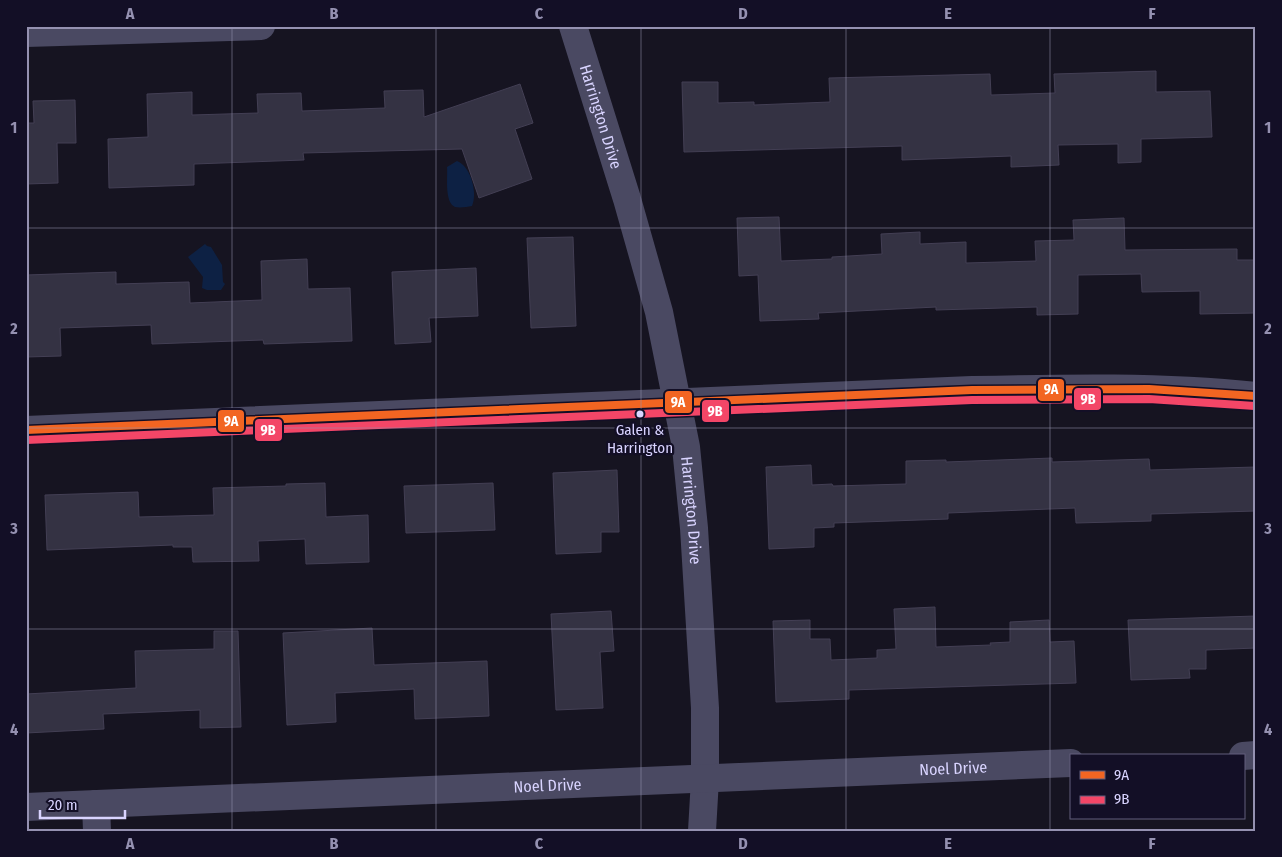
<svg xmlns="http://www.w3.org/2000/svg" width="1282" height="857" viewBox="0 0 1282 857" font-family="'Fira Sans Condensed',sans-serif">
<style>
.water{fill:#0d2144}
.building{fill:#343243;stroke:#433f54}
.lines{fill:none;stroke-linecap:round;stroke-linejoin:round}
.minor{stroke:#4a4962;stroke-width:28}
.bus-1-casing{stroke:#130f26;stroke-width:11}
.bus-2-casing{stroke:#130f26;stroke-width:11}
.bus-1{stroke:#f26522;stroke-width:8}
.bus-2{stroke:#f34667;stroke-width:8}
.grid{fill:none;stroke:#9591b1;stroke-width:1;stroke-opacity:0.55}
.bus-dot{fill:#d9d4ff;stroke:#130f26;stroke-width:2}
.labels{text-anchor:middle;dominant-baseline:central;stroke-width:4.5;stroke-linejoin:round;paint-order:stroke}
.bus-label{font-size:15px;fill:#d9d4ff;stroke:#130f26}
.street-label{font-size:16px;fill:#d9d4ff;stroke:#130f26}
.line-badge{stroke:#130f26;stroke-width:2}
.badge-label{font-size:14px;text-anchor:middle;font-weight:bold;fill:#fff}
.neatline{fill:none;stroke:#9591b1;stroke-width:2}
.grid-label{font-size:16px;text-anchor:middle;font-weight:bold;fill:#9591b1}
</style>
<rect width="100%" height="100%" fill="#161421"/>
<!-- water -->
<g class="water">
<path d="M457 161C471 166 478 194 472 206 467 207 460 208 455 207 444 202 448 176 447 167Z"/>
<polygon points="205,244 207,246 211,247 222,265 223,282 225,284 221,290 207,290 202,288 203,277 188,257"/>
</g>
<!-- building -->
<g class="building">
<polygon points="1156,71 1156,92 1210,91 1212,137 1141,139 1141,162 1118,163 1118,144 1058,145 1059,165 1011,167 1011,156 902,160 902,146 684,152 682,82 718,82 718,103 754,102 754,105 830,102 829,78 990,74 991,95 1055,93 1054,74"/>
<polygon points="520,84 533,123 515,129 532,179 479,198 462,149 303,153 304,160 194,164 194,185 109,188 108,139 148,137 147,94 192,92 192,115 258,113 257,94 301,93 302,111 385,108 384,91 423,90 424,117"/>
<polygon points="75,100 76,143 57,143 58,183 26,184 26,123 34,123 33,101"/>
<polygon points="779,217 781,261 832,259 832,257 882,254 881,234 920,232 920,244 966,242 966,263 1036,261 1035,241 1074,240 1073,220 1124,218 1125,250 1237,249 1237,260 1256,260 1256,313 1200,314 1200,291 1142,292 1141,274 1078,275 1078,314 1037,315 1037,307 936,310 936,307 818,313 819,319 760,321 758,275 739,276 737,218"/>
<polygon points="573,237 576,326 531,328 527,238"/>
<polygon points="307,259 308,289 350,288 352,341 264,344 263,340 152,344 151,325 60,328 61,356 26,357 26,275 116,272 116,284 189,282 190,303 262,300 261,261"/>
<polygon points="476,268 478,316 429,318 431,342 395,344 392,272"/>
<polygon points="1052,458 1052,462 1149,459 1150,470 1256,467 1256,511 1151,514 1151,521 1076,523 1075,508 948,513 948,519 834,523 834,527 814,528 814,547 769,549 766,467 811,465 812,485 832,484 833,486 906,484 906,461 946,460 946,462"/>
<polygon points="617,470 619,532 601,532 601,552 556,554 553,473"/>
<polygon points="325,483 326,517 368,515 369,562 306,564 305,539 258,541 259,561 193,562 192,547 173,547 173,545 47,550 45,495 138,492 139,517 214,515 213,488 286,486 286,484"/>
<polygon points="493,483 495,530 406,533 404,486"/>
<polygon points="935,607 936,647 991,645 990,643 1010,642 1010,622 1049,620 1050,642 1074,641 1076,683 849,690 849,699 776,702 773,621 810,620 810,639 830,639 831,660 877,658 877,650 896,649 894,609"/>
<polygon points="611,611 614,651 600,652 603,708 556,710 551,614"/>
<polygon points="1256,616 1256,648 1206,650 1206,669 1189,669 1190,678 1131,680 1128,620"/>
<polygon points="372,628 374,665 487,661 489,716 415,719 414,689 335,693 336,722 287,725 283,633"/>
<polygon points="214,631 238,631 241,727 200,728 200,710 103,714 104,729 26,733 26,694 136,688 135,651 214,649"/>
</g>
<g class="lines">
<!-- minor -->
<g class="minor">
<path id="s1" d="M573 26 627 199 659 312 686 447 694 528 705 708V779L702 831"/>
<polyline points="26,33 261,26"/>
<path d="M26 430 972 390C1067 388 1161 386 1256 396"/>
<polyline points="1243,756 1256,755"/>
<polyline points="96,804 97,831"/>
<path id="s2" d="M26 807 1071 763"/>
</g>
<!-- bus-1 casing -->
<g class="bus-1-casing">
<polyline id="bus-1" points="26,430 972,390 1149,389 1256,396"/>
</g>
<!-- bus-2 casing -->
<g class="bus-2-casing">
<polyline id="bus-2" points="26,440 972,400 1149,399 1255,406"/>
</g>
<!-- bus-1 -->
<use href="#bus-1" class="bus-1"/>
<!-- bus-2 -->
<use href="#bus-2" class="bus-2"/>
</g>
<!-- grid -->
<path class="grid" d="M232 26V831M436 26V831M641 26V831M846 26V831M1050 26V831M26 228H1256M26 428H1256M26 629H1256"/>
<!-- markers -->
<circle class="bus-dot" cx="640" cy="414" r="4.5"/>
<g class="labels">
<!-- bus labels -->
<g class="bus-label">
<text x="640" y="430">Galen &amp;<tspan x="640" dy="18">Harrington</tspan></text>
</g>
<!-- street labels -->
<g class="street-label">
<text stroke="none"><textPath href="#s1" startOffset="95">Harrington Drive</textPath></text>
<text stroke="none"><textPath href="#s1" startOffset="500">Harrington Drive</textPath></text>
<text stroke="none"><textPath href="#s2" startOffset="928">Noel Drive</textPath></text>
<text stroke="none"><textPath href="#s2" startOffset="522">Noel Drive</textPath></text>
</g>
</g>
<g class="line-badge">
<rect x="1037" y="378" width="28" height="24" rx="5" fill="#f26522"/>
<rect x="1073" y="387" width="29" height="24" rx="5" fill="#f34667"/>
<rect x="664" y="390" width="29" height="24" rx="5" fill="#f26522"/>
<rect x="701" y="399" width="29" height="24" rx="5" fill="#f34667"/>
<rect x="217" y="409" width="28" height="24" rx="5" fill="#f26522"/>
<rect x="254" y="418" width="29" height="24" rx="5" fill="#f34667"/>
</g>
<g class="badge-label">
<text x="1051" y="394">9A</text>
<text x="1088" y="404">9B</text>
<text x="678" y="407">9A</text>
<text x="715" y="416">9B</text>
<text x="231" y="426">9A</text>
<text x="268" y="435">9B</text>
</g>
<!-- border -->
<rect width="1282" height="857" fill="none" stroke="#130f26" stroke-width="55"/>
<!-- legend -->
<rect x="1070" y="754" width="175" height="65" fill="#130f26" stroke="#625e7d"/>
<rect x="1080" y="771" width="25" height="8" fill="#f26522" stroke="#625e7d"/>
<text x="1114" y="780" font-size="15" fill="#d9d4ff">9A</text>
<rect x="1080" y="796" width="25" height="8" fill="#f34667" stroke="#625e7d"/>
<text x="1114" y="804" font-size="15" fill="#d9d4ff">9B</text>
<!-- scale -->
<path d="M40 810v8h85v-8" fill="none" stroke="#d9d4ff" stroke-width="2.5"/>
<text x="48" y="810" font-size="15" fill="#d9d4ff" stroke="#130f26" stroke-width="4" paint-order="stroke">20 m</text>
<rect x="28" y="28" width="1226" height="802" class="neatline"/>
<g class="grid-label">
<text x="130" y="19">A</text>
<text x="334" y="19">B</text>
<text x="539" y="19">C</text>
<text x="743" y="19">D</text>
<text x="948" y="19">E</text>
<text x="1152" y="19">F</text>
<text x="14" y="133">1</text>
<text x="1268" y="133">1</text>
<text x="14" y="334">2</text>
<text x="1268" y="334">2</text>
<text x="14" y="534">3</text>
<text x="1268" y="534">3</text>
<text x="14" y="735">4</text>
<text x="1268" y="735">4</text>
<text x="130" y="849">A</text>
<text x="334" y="849">B</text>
<text x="539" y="849">C</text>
<text x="743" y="849">D</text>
<text x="948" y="849">E</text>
<text x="1152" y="849">F</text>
</g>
</svg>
